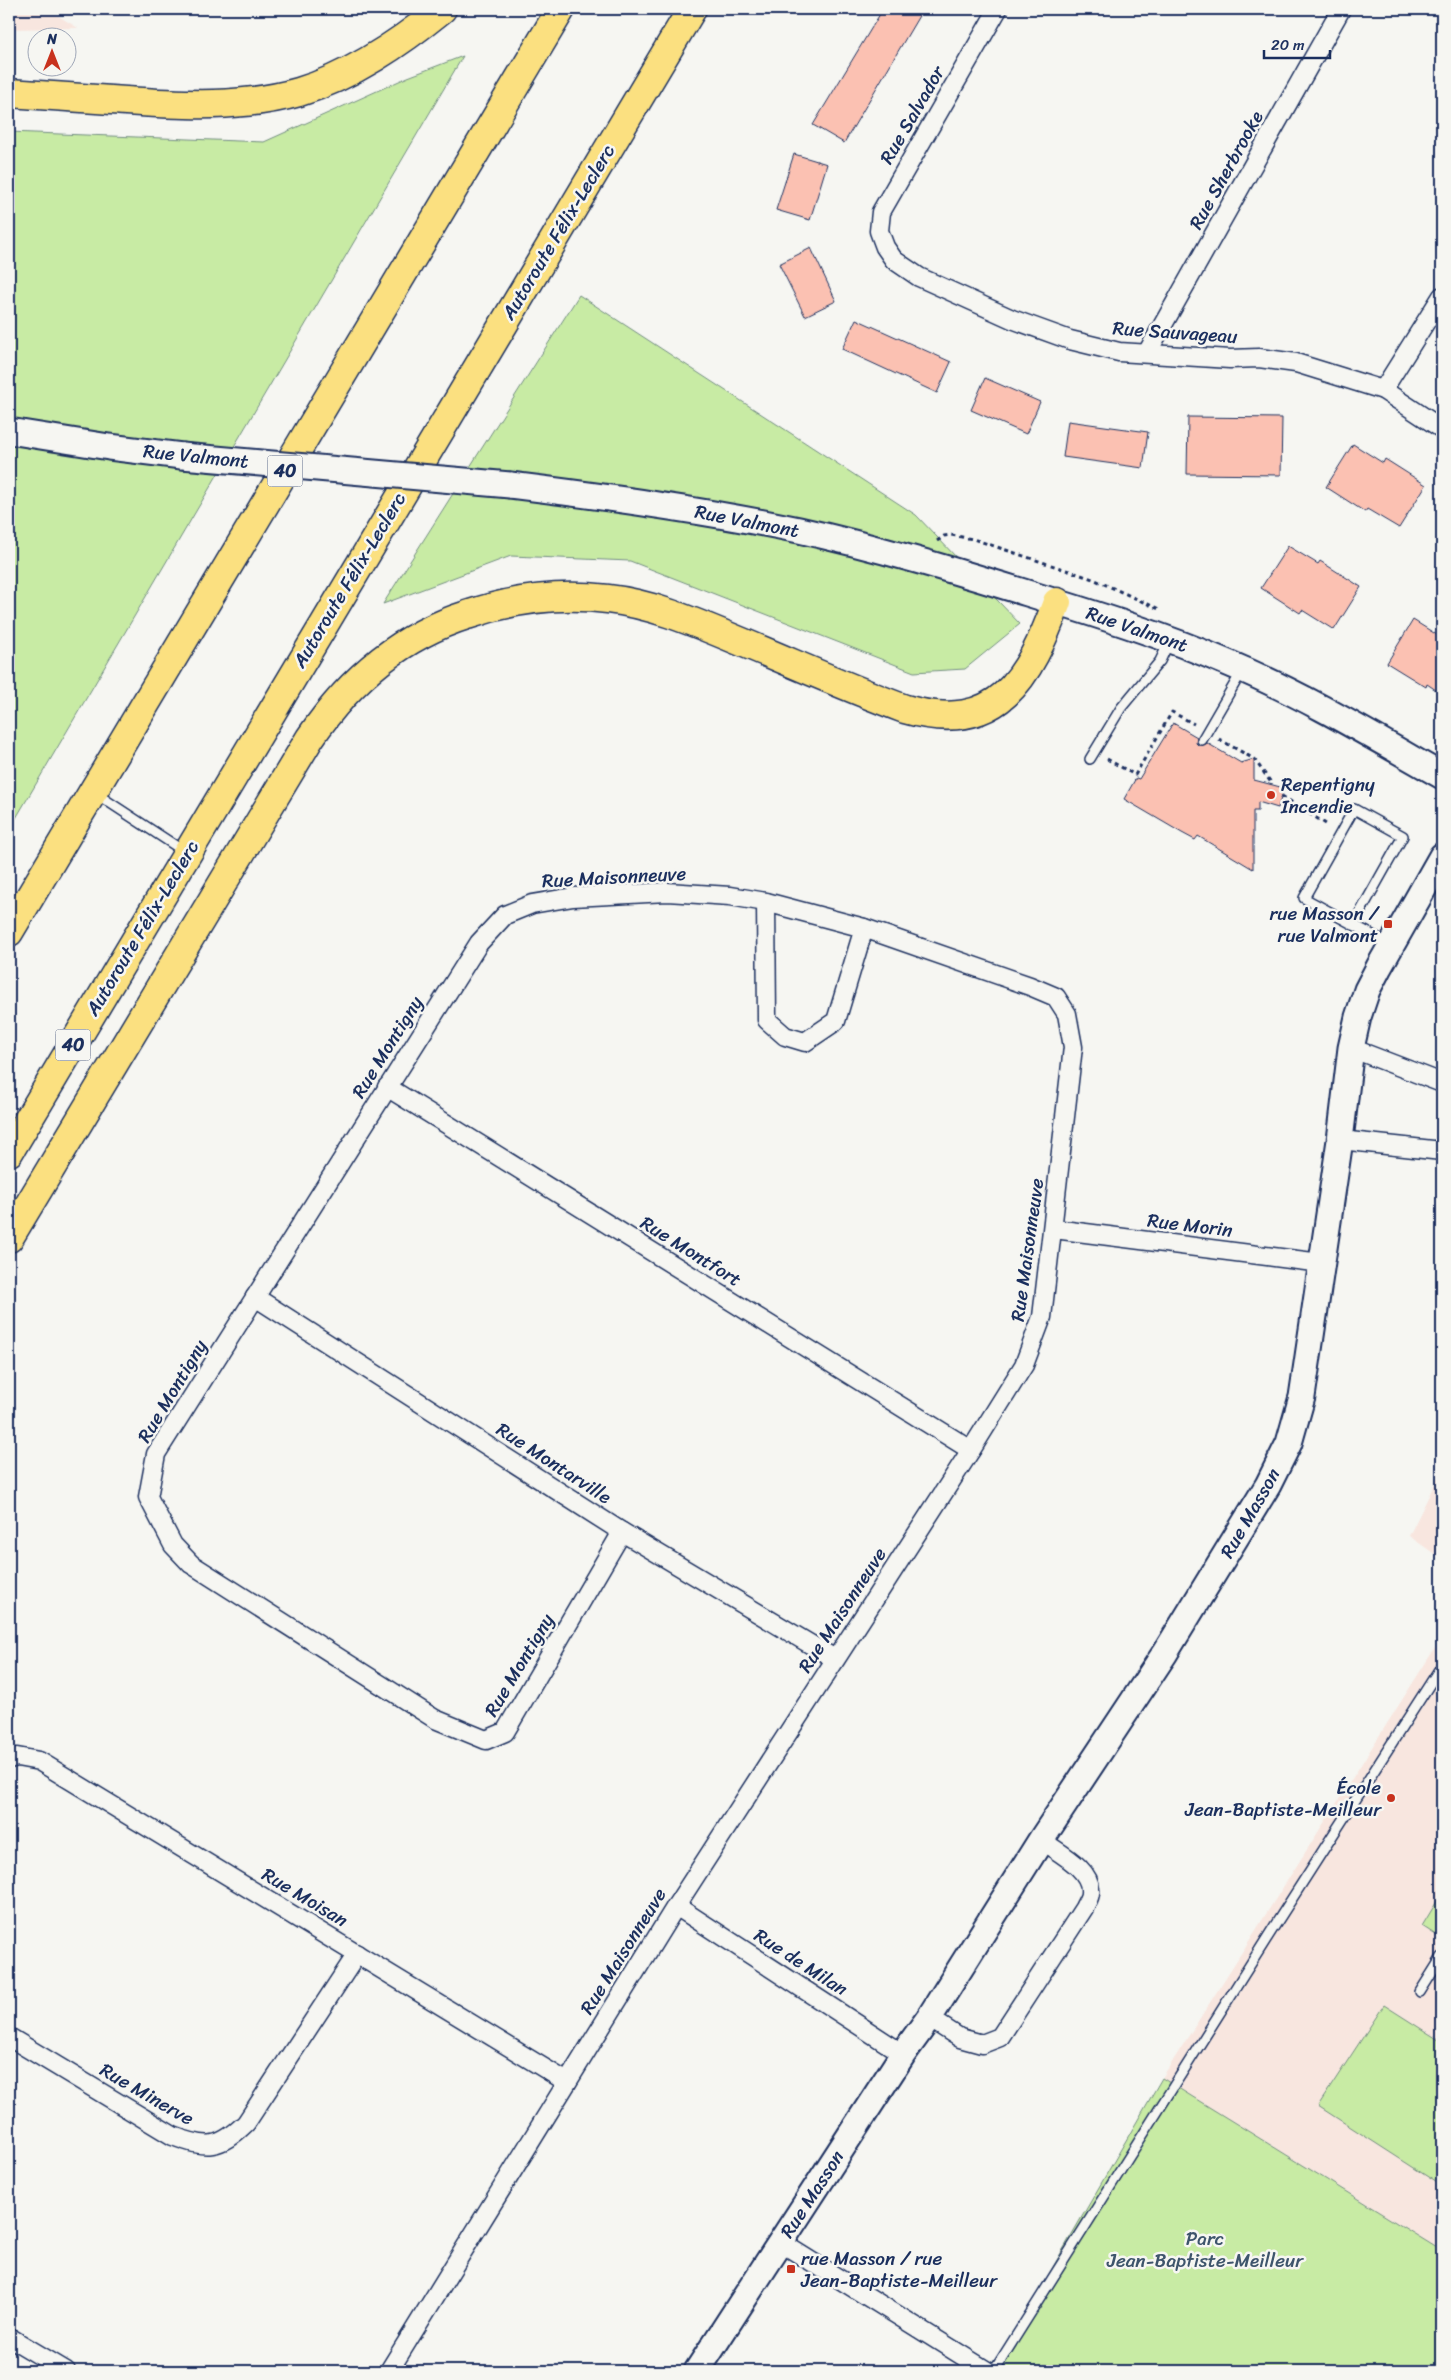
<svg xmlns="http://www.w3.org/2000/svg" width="1451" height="2380" viewBox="0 0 1451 2380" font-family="Sriracha,sans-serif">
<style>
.built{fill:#f8e6df}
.green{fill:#c8eba4;stroke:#728d81}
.building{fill:#fbc1b2;stroke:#1b2f5e}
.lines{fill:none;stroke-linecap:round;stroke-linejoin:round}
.lane-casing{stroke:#1b2f5e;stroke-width:12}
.street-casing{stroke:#1b2f5e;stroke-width:21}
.secondary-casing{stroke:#1b2f5e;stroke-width:29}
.highway-casing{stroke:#1b2f5e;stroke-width:31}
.path{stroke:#1b2f5e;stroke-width:3;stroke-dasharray:4 4;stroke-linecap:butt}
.lane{stroke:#f6f6f2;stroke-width:9}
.street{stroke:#f6f6f2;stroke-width:18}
.secondary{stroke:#f6f6f2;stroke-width:25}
.highway{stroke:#fbe080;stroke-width:28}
.secondary-bridge-casing{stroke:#1b2f5e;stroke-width:29;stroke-linecap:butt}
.secondary-bridge{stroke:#f6f6f2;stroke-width:25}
.poi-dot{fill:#c8321e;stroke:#f6f6f2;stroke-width:2}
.labels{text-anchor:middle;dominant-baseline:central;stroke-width:5;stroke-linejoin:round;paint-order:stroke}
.shield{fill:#f6f6f2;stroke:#5d6b8a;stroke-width:1}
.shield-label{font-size:18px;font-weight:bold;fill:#1b2f5e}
.street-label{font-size:19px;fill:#1b2f5e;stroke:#f6f6f2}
.poi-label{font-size:19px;fill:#1b2f5e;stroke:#f6f6f2;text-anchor:start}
.park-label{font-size:19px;fill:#3e556c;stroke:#f6f6f2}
</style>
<rect width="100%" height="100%" fill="#f6f6f2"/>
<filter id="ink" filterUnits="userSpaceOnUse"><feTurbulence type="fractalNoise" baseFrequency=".02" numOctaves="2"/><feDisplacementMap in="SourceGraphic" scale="10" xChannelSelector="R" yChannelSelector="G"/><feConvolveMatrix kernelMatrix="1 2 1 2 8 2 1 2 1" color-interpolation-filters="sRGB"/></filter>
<g filter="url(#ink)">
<!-- built -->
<g class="built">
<polygon points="9,9 47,9 78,28 9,29"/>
<polygon points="1442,1469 1442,1559 1409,1536"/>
<polygon points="1442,1637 1442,2251 1162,2078"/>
</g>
<!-- green -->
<g class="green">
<polygon points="463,56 9,830 9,132 264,142 408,77"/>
<polygon points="579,295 916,515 1020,624 965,669 914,672 630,561 511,556 383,604"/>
<polygon points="1442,1893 1442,1939 1422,1926"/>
<polygon points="1384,2005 1442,2042 1442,2186 1318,2106"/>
<polygon points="1162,2078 1442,2251 1442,2371 993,2371"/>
</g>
<!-- building -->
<g class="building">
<polygon points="883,9 923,9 844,143 813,125"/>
<polygon points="794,154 827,164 810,220 776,210"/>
<polygon points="811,248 836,301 805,316 779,264"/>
<polygon points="856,319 951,362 937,393 842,349"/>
<polygon points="985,378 1040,402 1026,434 971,410"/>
<polygon points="1188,417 1282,418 1281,475 1187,474"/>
<polygon points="1068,421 1148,432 1143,468 1063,457"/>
<polygon points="1353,444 1383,463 1385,459 1426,485 1399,528 1367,509 1365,512 1326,487"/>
<polygon points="1288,546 1318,564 1320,561 1361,587 1334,630 1302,610 1300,613 1261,588"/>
<polygon points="1413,620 1442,638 1442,694 1427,684 1426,687 1387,663"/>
<polygon points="1173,723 1197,737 1196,743 1199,746 1207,743 1241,763 1254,759 1254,780 1284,788 1278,808 1258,802 1258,811 1253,811 1253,869 1198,836 1195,840 1182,833 1124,799 1136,778 1139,779"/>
</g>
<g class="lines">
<!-- lane casing -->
<g class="lane-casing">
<g id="lane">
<polyline points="1202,740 1242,671"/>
<polyline points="1090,759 1121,708 1160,661 1169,642"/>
<polyline points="95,793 185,852"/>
<polyline points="1353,925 1403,836 1354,809 1304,898 1391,945"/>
<polyline points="1420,1992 1442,1957"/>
<polyline points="994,2371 1279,1919 1442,1665"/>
</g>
</g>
<!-- street casing -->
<g class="street-casing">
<g id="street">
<polyline points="998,9 881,212 879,231 885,247 894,260 919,277 1012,319 1070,340 1119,352 1230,359 1259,358 1296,363 1383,390 1442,429"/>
<polyline points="1147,353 1341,9"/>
<polyline points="1383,390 1442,296"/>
<polyline points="766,902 767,1020 785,1036 805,1042 836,1021 864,928"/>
<polyline points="1351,1048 1442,1083"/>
<polyline points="387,1087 971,1450"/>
<polyline points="1340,1140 1442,1151"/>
<polyline points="1054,1229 1321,1263"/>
<polyline points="255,1297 622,1532 835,1659"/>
<polyline points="9,1759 17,1757 39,1761 567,2082"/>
<polyline points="676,1906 903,2054"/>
<path d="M929 2018 960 2038 982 2044 1000 2037 1084 1908C1086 1903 1090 1898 1090 1893 1093 1869 1057 1852 1041 1840"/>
<path d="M9 2037 173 2136C207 2149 219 2149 246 2123L357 1954"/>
<polyline points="780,2242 987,2371"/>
<polyline points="9,2337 66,2371"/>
<polyline points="389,2371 676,1906 971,1450 1024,1365 1042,1317 1073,1047 1067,1014 1056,997 1030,986 864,928 766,902 730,896 667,892 573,897 532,904 505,915 479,943 156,1454 148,1497 173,1545 191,1564 435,1719 486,1740 505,1732 622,1532"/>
</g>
</g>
<!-- secondary casing -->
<g class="secondary-casing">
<g id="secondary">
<polyline points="9,431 109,447 182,456"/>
<path d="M510 485C607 497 703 510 799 530 876 547 952 570 1027 593 1095 614 1163 635 1228 663 1302 694 1372 736 1442 776"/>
<polyline points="697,2371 903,2054 929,2018 1041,1840 1165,1653 1268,1485 1289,1443 1302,1397 1340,1140 1351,1048 1358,1017 1367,990 1379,967 1442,856"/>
</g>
</g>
<!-- highway casing -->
<g class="highway-casing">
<g id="highway">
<path d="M9 93C48 96 87 98 126 101 184 105 243 108 299 92 352 76 400 43 442 9"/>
<polyline points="9,932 561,9"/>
<polyline points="9,1152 692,9"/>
<path d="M9 1238 310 738C348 682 400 636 467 615 513 599 559 593 608 599 653 604 696 623 737 640 793 663 848 688 905 709 998 736 1029 678 1057 602"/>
</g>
</g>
<!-- path -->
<g class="path">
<polyline points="937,541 944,536 951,535 973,539 1093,579 1161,610"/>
<polyline points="1219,739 1254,759 1272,784"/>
<polyline points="1107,759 1135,775 1172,712 1194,724"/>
<polyline points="1282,796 1329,826"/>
</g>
<!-- lane -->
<use href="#lane" class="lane"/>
<!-- street -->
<use href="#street" class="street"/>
<!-- secondary -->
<use href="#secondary" class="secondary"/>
<!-- highway -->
<use href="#highway" class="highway"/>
<!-- secondary-bridge casing -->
<g class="secondary-bridge-casing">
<polyline id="secondary-bridge" points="182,456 510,485"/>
</g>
<!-- secondary-bridge -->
<use href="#secondary-bridge" class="secondary-bridge"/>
</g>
</g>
<!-- markers -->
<g class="poi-dot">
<circle cx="1271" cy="795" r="5"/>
<rect x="1383" y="919" width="10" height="10" rx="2.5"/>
<circle cx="1391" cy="1798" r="5"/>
<rect x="786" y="2264" width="10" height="10" rx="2.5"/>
</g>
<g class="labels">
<!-- shield labels -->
<g class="shield">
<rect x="267.5" y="455.5" width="35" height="31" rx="4"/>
<rect x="55.5" y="1029.5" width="35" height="31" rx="4"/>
</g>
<g class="shield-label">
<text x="285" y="471">40</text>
<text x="73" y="1045">40</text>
</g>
<!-- street labels -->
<g class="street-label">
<text transform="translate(912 115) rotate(-60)">Rue Salvador</text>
<text transform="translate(1226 170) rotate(-61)">Rue Sherbrooke</text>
<text transform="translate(558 232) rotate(-59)">Autoroute Félix-Leclerc</text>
<text transform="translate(1175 332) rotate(4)">Rue Sauvageau</text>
<text transform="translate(196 456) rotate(6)">Rue Valmont</text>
<text transform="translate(747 521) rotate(11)">Rue Valmont</text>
<text transform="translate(349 580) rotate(-59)">Autoroute Félix-Leclerc</text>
<text transform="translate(1137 629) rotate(19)">Rue Valmont</text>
<text transform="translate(614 877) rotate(-3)">Rue Maisonneuve</text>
<text transform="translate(142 928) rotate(-59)">Autoroute Félix-Leclerc</text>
<text transform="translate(387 1047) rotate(-58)">Rue Montigny</text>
<text transform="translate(1190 1225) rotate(7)">Rue Morin</text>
<text transform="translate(1027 1250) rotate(-82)">Rue Maisonneuve</text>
<text transform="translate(691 1251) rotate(32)">Rue Montfort</text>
<text transform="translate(172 1391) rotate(-59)">Rue Montigny</text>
<text transform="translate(554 1463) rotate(33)">Rue Montarville</text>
<text transform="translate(1250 1513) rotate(-60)">Rue Masson</text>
<text transform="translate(842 1610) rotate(-57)">Rue Maisonneuve</text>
<text transform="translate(519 1665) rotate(-59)">Rue Montigny</text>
<text transform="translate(305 1897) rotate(31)">Rue Moisan</text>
<text transform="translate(623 1951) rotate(-58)">Rue Maisonneuve</text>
<text transform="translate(801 1962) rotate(33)">Rue de Milan</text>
<text transform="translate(147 2094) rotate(30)">Rue Minerve</text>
<text transform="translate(812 2194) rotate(-57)">Rue Masson</text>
</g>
<!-- poi labels -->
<g class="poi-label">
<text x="1281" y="784">Repentigny<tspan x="1281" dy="22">Incendie</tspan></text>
<text x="1378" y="913" text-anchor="end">rue Masson /<tspan x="1378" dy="22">rue Valmont</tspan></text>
<text x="1381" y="1787" text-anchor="end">École<tspan x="1381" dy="22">Jean-Baptiste-Meilleur</tspan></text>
<text x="801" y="2258">rue Masson / rue<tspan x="801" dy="22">Jean-Baptiste-Meilleur</tspan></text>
</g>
<!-- park labels -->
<g class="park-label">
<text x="1205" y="2238">Parc<tspan x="1205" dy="22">Jean-Baptiste-Meilleur</tspan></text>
</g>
</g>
<!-- margin -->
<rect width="1451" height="2380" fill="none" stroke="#f6f6f2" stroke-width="30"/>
<rect x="15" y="15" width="1421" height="2350" fill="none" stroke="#1b2f5e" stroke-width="2" filter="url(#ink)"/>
<!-- north arrow -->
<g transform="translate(52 52)"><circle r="24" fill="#f6f6f2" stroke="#9ea6b7"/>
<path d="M0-4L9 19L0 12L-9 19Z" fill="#c8321e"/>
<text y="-8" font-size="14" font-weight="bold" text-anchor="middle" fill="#1b2f5e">N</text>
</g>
<!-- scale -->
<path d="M1264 50v8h66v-8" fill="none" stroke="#1b2f5e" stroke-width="2.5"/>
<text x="1271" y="50" font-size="15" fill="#1b2f5e" stroke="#f6f6f2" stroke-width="4" paint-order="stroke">20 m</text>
</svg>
